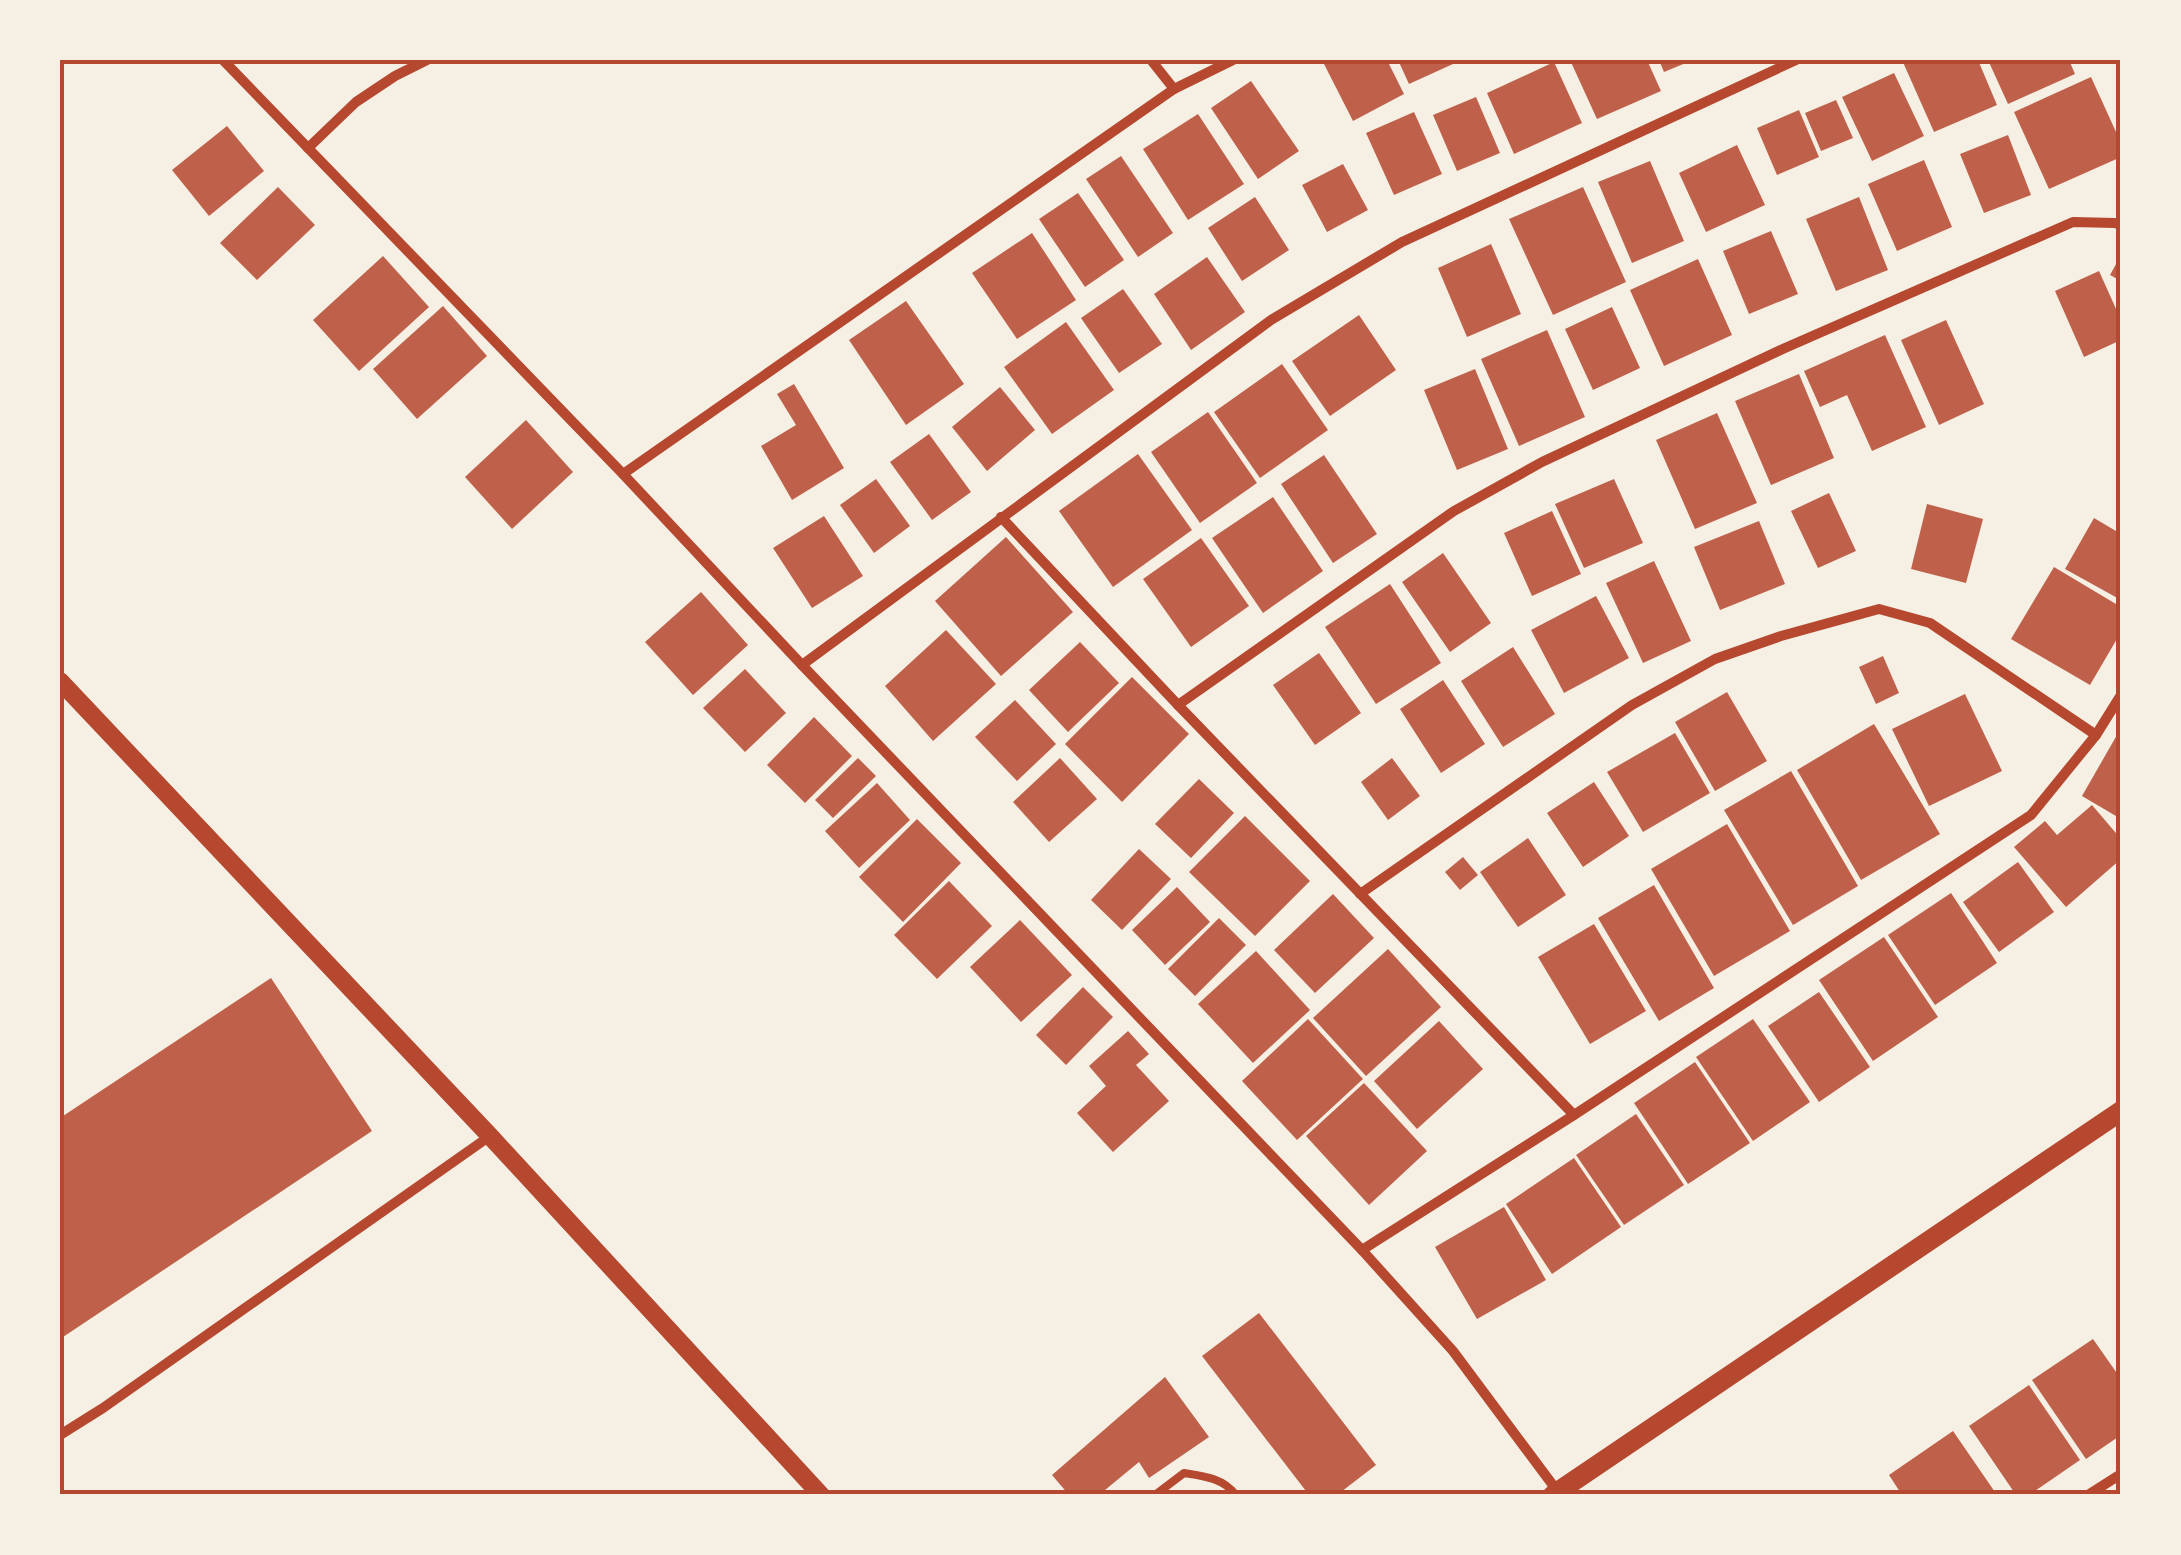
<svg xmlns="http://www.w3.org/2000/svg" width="2181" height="1555" viewBox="0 0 2181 1555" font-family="'Libre Baskerville',serif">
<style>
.building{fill:#bf614a}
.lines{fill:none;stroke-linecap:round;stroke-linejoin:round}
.service{stroke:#b5482f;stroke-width:8}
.minor{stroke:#b5482f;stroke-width:10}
.tertiary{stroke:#b5482f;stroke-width:18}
.secondary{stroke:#b5482f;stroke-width:20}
.neatline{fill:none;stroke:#b5482f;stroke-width:4}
</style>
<rect width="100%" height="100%" fill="#f6efe4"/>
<!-- building -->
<g class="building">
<polygon points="1328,60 1387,60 1404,94 1353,121 1323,62"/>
<polygon points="1398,60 1452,60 1453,64 1409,84"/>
<polygon points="1570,60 1647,60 1661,91 1597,119"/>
<polygon points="1659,60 1693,60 1664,72"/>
<polygon points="1902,60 1978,60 1997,105 1934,132"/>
<polygon points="1988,60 2069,60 2075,74 2008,104"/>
<polygon points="1554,62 1582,123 1514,154 1487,93"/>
<polygon points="1894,73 1924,136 1872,161 1842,97"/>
<polygon points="2091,77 2121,143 2121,157 2049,189 2014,112"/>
<polygon points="1251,81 1299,151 1258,179 1211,108"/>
<polygon points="1476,97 1500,153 1457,171 1433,115"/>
<polygon points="1836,100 1853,138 1821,151 1805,113"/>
<polygon points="1799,110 1819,157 1777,175 1757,128"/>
<polygon points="1414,112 1442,174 1394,195 1366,133"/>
<polygon points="1198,114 1244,184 1188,220 1143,149"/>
<polygon points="227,126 264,171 209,216 172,170"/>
<polygon points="2008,135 2031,195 1984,213 1960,154"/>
<polygon points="1737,145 1765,205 1706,232 1679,173"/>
<polygon points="1121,156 1173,233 1138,257 1086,179"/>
<polygon points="1924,160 1952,227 1897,251 1868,184"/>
<polygon points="1650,161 1684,241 1632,263 1598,182"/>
<polygon points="1343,164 1368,210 1327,232 1302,185"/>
<polygon points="278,187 315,225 257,280 220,243"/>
<polygon points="1583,187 1626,282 1553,315 1509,219"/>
<polygon points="1078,193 1124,260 1085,287 1039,219"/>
<polygon points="1255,197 1289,250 1242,281 1208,228"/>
<polygon points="1859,197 1888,270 1836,291 1806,219"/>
<polygon points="1771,231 1798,294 1749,314 1723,251"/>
<polygon points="1032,233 1076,300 1017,339 972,273"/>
<polygon points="1491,244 1521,314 1467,337 1438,268"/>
<polygon points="2121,255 2121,281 2110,275"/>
<polygon points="383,256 429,307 359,371 313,320"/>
<polygon points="1207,257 1245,312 1191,350 1154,294"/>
<polygon points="1698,259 1732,335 1664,366 1630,290"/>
<polygon points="2099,271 2121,320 2121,340 2084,357 2055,291"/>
<polygon points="1123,289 1162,344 1119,373 1081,318"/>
<polygon points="906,301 964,384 906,425 849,340"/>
<polygon points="443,306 487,356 417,419 373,369"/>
<polygon points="1612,307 1640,368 1593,390 1565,329"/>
<polygon points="1359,315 1396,370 1330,416 1292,361"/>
<polygon points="1946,320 1984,404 1939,425 1901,340"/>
<polygon points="1066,322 1114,390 1052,434 1004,367"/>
<polygon points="1547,330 1585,417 1519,446 1481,359"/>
<polygon points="1885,335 1926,427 1872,451 1847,395 1820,407 1804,371"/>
<polygon points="1282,364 1328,430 1260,478 1214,412"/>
<polygon points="1475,369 1508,449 1457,470 1424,390"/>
<polygon points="1799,374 1834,458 1771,485 1735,401"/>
<polygon points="794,384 844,468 792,500 761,446 796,425 777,394"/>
<polygon points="1000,387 1035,430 987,471 952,427"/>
<polygon points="1208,412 1257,483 1200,523 1151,452"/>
<polygon points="1717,413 1757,503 1695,529 1656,440"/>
<polygon points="526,420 573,472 512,529 465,477"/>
<polygon points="929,434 971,492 932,520 890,462"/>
<polygon points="1138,454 1192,530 1113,587 1059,511"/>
<polygon points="1324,455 1377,534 1333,563 1281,484"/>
<polygon points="876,479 910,526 874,553 840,505"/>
<polygon points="1614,479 1643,543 1584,568 1555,504"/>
<polygon points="1829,493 1856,551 1818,568 1791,511"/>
<polygon points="1273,497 1323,571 1263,613 1212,538"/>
<polygon points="1927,504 1983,519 1966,583 1911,569"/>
<polygon points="1552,511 1581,574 1532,596 1504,533"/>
<polygon points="824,516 863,576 812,608 773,548"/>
<polygon points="2094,518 2121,534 2121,600 2065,569"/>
<polygon points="1759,521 1785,584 1720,610 1694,547"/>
<polygon points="1006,537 1073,612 1001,676 935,601"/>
<polygon points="1201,538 1249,606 1191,647 1143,579"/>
<polygon points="1443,553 1491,623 1450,652 1402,582"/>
<polygon points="1654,561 1691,641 1643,663 1606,583"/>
<polygon points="2054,567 2121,607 2121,632 2090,685 2011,639"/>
<polygon points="1390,584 1441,663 1376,704 1325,627"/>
<polygon points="701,592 748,645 693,695 645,642"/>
<polygon points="1596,596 1629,658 1564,693 1531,630"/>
<polygon points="946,630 996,684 933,741 885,686"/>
<polygon points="1080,642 1119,683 1068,732 1029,690"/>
<polygon points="1513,647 1555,714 1503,747 1461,681"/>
<polygon points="1319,653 1361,713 1315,745 1273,685"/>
<polygon points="1883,656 1899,693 1876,704 1859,667"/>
<polygon points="745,669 786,713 745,752 703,708"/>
<polygon points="1132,677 1189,734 1122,802 1065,744"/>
<polygon points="1443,680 1485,744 1441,773 1400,709"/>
<polygon points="1727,692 1767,761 1715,791 1675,722"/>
<polygon points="1965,694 2002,771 1929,806 1892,729"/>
<polygon points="1015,700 1056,744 1017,781 975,737"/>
<polygon points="814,717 852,756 805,803 767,765"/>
<polygon points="1874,724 1940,834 1861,880 1797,770"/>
<polygon points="2121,728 2121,819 2082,796"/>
<polygon points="1675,733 1710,793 1643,832 1607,772"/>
<polygon points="858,758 876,776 833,818 815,800"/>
<polygon points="1060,758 1097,799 1049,842 1013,802"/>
<polygon points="1392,758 1420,796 1388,820 1361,782"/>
<polygon points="1791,771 1858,886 1793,925 1724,810"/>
<polygon points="1199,779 1234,813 1191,858 1155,824"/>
<polygon points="1594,782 1629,836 1583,867 1547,813"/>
<polygon points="877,783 910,820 859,868 825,831"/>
<polygon points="2092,805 2121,839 2121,859 2066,907 2014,847 2045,821 2057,835"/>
<polygon points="1245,816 1310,881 1255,936 1189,872"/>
<polygon points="917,819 961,863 903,922 859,877"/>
<polygon points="1727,824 1790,931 1714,976 1651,869"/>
<polygon points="1528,838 1566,895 1518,927 1480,872"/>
<polygon points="1139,849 1171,879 1122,930 1091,900"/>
<polygon points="1463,857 1478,875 1460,890 1445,872"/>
<polygon points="2018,862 2054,912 1999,952 1963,902"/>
<polygon points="949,881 992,926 937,979 894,935"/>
<polygon points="1654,885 1714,988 1659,1021 1598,918"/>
<polygon points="1177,887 1210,922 1165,965 1132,930"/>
<polygon points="1951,893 1997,963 1935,1005 1888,935"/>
<polygon points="1333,894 1374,938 1315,993 1274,950"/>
<polygon points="1219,918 1246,945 1195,996 1168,969"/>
<polygon points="1020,920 1072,975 1021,1022 970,967"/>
<polygon points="1594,924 1646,1011 1590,1044 1538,957"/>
<polygon points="1884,937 1938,1017 1873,1061 1819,980"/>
<polygon points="1388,949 1441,1007 1366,1076 1313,1018"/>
<polygon points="1256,951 1310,1010 1253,1063 1198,1004"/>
<polygon points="271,978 372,1131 60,1339 60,1118"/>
<polygon points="1083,987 1113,1017 1066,1065 1036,1035"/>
<polygon points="1819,992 1870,1067 1819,1102 1768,1026"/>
<polygon points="1308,1019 1363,1079 1297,1140 1242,1081"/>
<polygon points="1753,1019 1810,1102 1753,1141 1696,1057"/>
<polygon points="1439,1021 1483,1069 1417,1129 1374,1081"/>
<polygon points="1128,1031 1149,1054 1136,1065 1169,1101 1113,1152 1077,1113 1106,1086 1089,1066"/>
<polygon points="1695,1062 1750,1143 1688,1184 1634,1103"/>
<polygon points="1364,1083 1427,1151 1369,1205 1306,1136"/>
<polygon points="1636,1114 1684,1185 1624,1225 1576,1155"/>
<polygon points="1574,1158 1621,1227 1552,1274 1506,1204"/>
<polygon points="1504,1207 1546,1280 1477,1319 1435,1247"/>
<polygon points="1259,1313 1376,1465 1337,1495 1309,1495 1202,1356"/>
<polygon points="2093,1339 2121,1379 2121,1435 2086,1459 2032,1380"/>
<polygon points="1165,1377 1209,1437 1149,1478 1139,1462 1099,1495 1069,1495 1052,1475"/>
<polygon points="2029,1385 2080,1460 2029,1495 2016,1495 1969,1426"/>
<polygon points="1953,1431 1997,1495 1902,1495 1889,1475"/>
</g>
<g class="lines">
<!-- service -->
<path class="service" d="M1155 1495 1184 1473C1204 1476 1223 1478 1236 1495"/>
<!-- minor -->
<g class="minor">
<polyline points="223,60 623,474 802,665 1362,1250 1453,1351 1558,1492"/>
<polyline points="1151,60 1174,89"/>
<polyline points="308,148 356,102 395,76 427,60"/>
<polyline points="623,474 1174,89 1233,60"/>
<polyline points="1001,517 1178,705 1574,1115"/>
<polyline points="802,665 1271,320 1402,242 1796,60"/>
<polyline points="1178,705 1454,511 1542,462 1785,348 2073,222 2115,223 2121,225"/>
<polyline points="1360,894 1632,705 1715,659 1781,636 1879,609 1930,623 2096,735"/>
<polyline points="1362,1250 1574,1115 2031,815 2096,735 2121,695"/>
<polyline points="60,1435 103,1408 490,1136"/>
<polyline points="2088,1495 2121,1474"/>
</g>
<!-- tertiary -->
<polyline class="tertiary" points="60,681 490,1136 821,1495"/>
<!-- secondary -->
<polyline class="secondary" points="1553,1495 2121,1111"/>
</g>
<!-- border -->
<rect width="2181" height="1555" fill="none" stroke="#f6efe4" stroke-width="125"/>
<rect x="62" y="62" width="2056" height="1430" class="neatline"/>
</svg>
